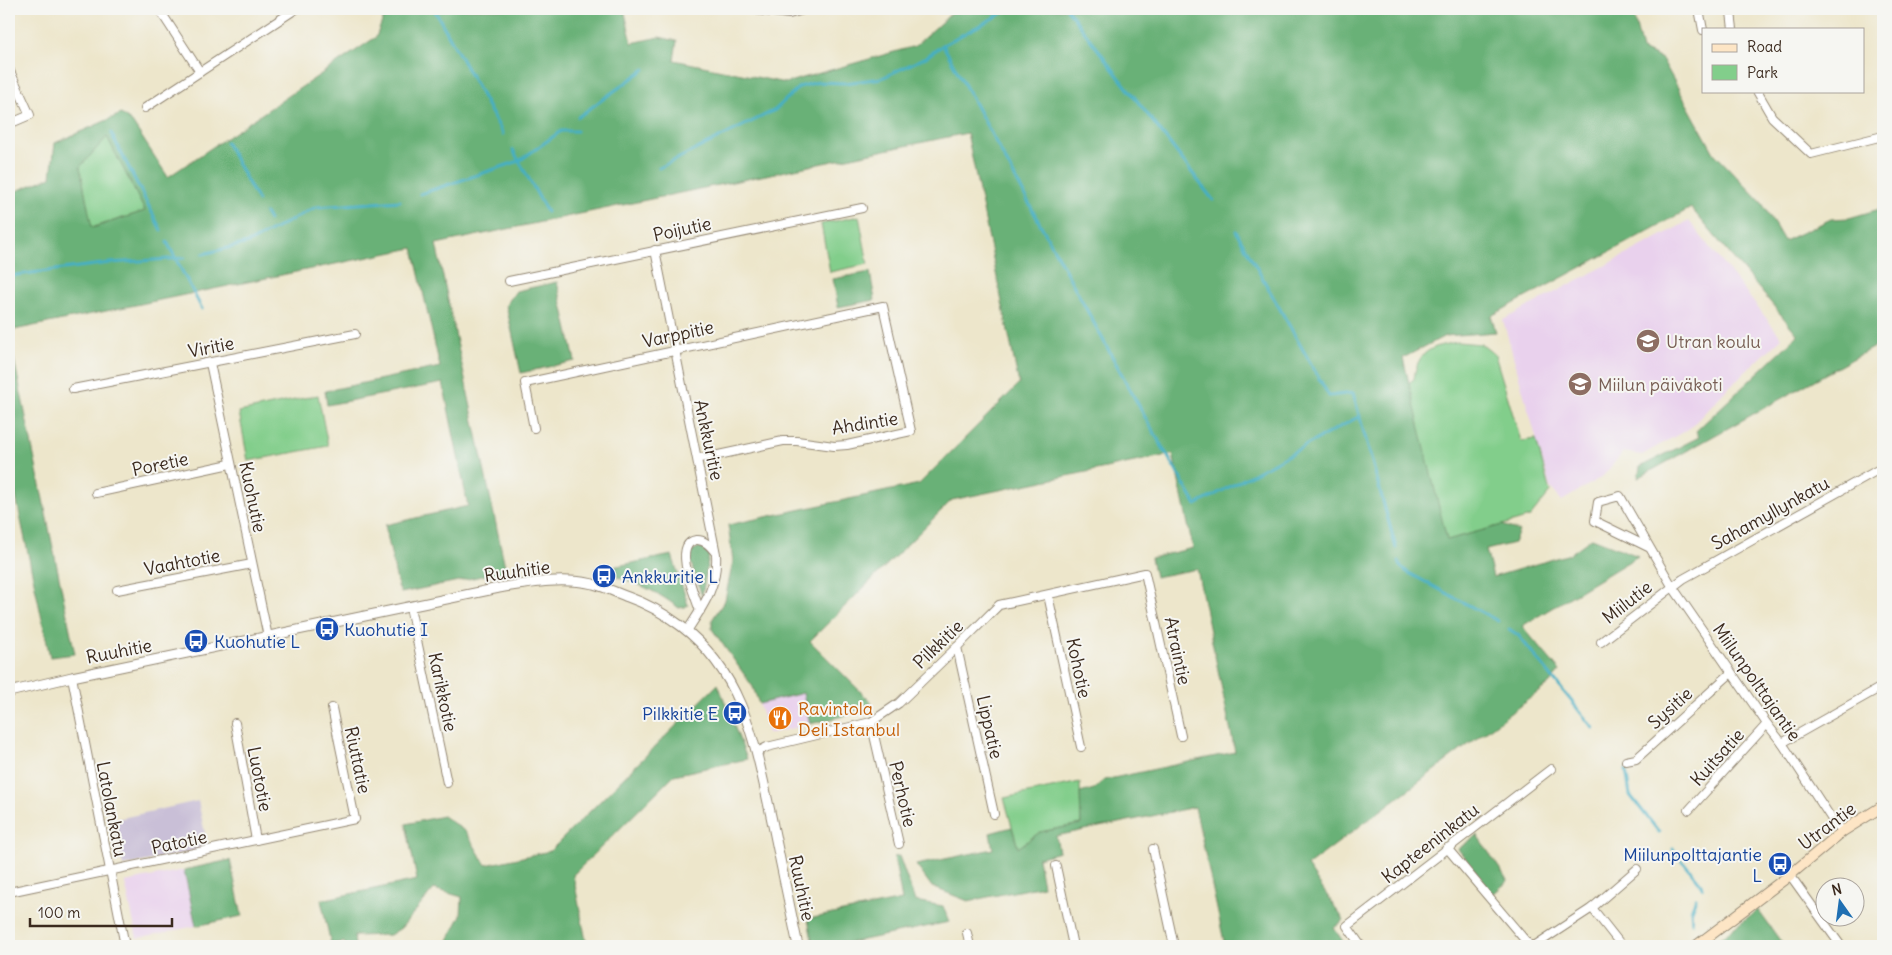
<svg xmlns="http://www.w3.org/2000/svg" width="1892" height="955" viewBox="0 0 1892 955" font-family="Delius,sans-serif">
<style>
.built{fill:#e9d1ed}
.industrial{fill:#c9bfd7}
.green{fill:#82ce8b;stroke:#5e7c54}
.forest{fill:#69b177;stroke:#526e4a;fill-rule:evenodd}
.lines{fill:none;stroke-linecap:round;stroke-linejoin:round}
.stream{stroke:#45afc4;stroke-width:3}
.minor-casing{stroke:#948874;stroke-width:10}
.tertiary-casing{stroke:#948874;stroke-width:11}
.secondary-casing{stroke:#948874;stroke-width:12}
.minor{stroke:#fff;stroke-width:8}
.tertiary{stroke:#fff;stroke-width:9}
.secondary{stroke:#fde5c5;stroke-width:10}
.labels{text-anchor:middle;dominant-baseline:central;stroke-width:4;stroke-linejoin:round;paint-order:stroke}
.street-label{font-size:18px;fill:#3b2a1e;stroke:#f6f6f2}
.education-label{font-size:18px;fill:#785e54;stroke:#f6f6f2;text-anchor:start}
.transit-label{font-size:18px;fill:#164399;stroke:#f6f6f2;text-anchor:start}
.food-label{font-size:18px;fill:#c56008;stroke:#f6f6f2;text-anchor:start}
</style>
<rect width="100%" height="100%" fill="#f6f6f2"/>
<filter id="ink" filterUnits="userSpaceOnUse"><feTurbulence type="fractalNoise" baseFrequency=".02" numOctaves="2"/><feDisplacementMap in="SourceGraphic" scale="10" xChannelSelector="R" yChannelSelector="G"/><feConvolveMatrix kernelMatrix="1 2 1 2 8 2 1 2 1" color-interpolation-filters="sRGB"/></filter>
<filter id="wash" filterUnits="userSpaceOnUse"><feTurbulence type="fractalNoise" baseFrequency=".0096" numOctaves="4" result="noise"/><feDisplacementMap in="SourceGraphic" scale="20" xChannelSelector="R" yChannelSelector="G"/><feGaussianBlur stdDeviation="1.12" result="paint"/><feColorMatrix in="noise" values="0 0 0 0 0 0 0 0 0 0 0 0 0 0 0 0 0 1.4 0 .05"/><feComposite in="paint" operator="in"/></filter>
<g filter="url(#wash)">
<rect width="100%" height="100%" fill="#ede6cb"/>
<!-- built -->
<g class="built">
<polygon points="1689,221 1782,338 1728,388 1690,428 1642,455 1623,452 1603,476 1562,501 1550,487 1503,320"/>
<polygon points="804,693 810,724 768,734 759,704"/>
<polygon points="184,870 196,926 137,938 125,882"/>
</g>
<!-- industrial -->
<polygon class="industrial" points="198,801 208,848 123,866 113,820"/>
<!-- green -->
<g class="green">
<polygon points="107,136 145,211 91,228 80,167"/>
<polygon points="859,216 868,264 830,272 821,224"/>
<path d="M1458 342 1481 344 1495 355 1521 441 1536 439 1550 492 1530 517 1447 541 1403 387 1414 379C1417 350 1433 346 1458 342Z"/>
<polygon points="318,395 328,446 248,461 239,412"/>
<polygon points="1080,782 1081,824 1040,832 1018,848 1004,798"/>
</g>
<!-- forest -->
<g class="forest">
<path d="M387 9H624L632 43 659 37 677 41 674 60 785 83 915 46 956 9H1632L1642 50 1662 59 1714 153 1762 203 1784 241 1831 219 1849 218 1883 208V342L1638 478 1640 467 1699 437 1696 431 1798 335 1691 208 1491 316 1496 332 1445 336 1403 358 1447 540 1502 525 1519 531 1514 543 1486 550 1493 577 1570 554 1592 538 1638 556 1522 626 1560 671 1549 684 1307 866 1344 920 1334 928 1346 946H1225L1195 807 1056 836 1059 852 1038 858 1043 886 968 901 932 887 916 865 993 849 990 833 1012 827 1018 848 1040 832 1081 824 1080 793 1094 789 1104 780 1235 752 1197 569 1155 577 1151 558 1193 548 1173 454 952 500 810 641 872 703 844 716 810 724 803 693 759 704 753 687 712 629V620L725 600 733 561 728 525 919 484 1019 384 967 133 436 244 506 571 401 593 398 586 385 525 468 506 443 383 327 405 325 391 440 367 413 248 9 331V194L51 177 55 143 121 114 132 122 168 177 376 37ZM107 137 145 211 92 228 80 167Z"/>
<polygon points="870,272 875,300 838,307 833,279"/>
<polygon points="557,282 575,361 521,373 506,305 516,291"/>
<polygon points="9,335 75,654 50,657 9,464"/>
<polygon points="699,547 705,549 709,555 702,596 690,560 691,552"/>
<path d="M672 555 688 605 685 607 679 608C652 588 632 581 601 572L602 569Z"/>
<polygon points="718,684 747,759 674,775 573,875 587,946 445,946 461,915 462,897 434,889 401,928 390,935 354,936 355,946 346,946 344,942 331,944 321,900 417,880 406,824 443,816 466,832 486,865 550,851"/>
<polygon points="1477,835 1508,881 1493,894 1458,849"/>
<polygon points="899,856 915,901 943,906 949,922 834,946 813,946 808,919 902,900 894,857"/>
<polygon points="230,860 242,916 196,926 184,870"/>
<polygon points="1758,910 1784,946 1709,946"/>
</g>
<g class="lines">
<!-- stream -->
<g class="stream">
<polyline points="434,9 503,134"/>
<polyline points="1067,9 1213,200"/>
<polyline points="943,45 1145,417 1196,505 1360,416"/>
<polyline points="578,117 645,69"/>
<polyline points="111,133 161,230"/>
<polyline points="226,142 258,201"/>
<polyline points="513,150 547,212"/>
<polyline points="659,168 775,110 799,87 818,82 845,83 882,78 926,57 943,45 1010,9"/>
<polyline points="420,194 519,161 561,131 577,131"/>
<polyline points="265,213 269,220"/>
<polyline points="1236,231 1329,396 1353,393 1396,548"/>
<polyline points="167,242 202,309"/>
<polyline points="203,254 248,243 316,207 400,201"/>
<polyline points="9,279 16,275 110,263 184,258"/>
<polyline points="1399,561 1401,567 1407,572 1498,621"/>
<polyline points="1509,629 1518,635 1593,728"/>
<polyline points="1626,770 1630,795 1659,832"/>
<polyline points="1673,849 1701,884 1702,888"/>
<polyline points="1692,923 1691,910 1696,898"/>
</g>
</g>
</g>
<g filter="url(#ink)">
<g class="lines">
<!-- minor casing -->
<g class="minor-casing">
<g id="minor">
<polyline points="159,9 200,72"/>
<polyline points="748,9 789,14 807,9"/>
<polyline points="1699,9 1703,30"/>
<polyline points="1727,9 1731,12 1733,29"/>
<polyline points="9,69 30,115 9,124"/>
<polyline points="1757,91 1772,117 1811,154 1883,136"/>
<polyline points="145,108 296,9"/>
<path d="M655 250 716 554C718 586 704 605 687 631"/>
<polyline points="509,281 862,208"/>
<polyline points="210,363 268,637"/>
<polyline points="73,389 355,334"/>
<polyline points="534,428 525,383 883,306 911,431 847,445 834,446 797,441 783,441 709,457 698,458"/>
<polyline points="96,493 230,464"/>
<polyline points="1650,548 1595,521 1598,502 1620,496 1672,586 1767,724 1782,743 1833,821 1843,831"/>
<polyline points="117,590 252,564"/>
<polyline points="1048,595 1081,747"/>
<polyline points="410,607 447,783"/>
<path d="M700 611C696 598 671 544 696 540 704 539 710 546 715 552"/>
<polyline points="1601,642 1683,579 1883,467"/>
<polyline points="957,647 994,814"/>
<polyline points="72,677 125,946"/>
<polyline points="871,722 899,844"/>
<polyline points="235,723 256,840"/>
<polyline points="1782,743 1883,686"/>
<polyline points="757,752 767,747 871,722 899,703 957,647 999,605 1145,573 1181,736"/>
<polyline points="1626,761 1636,759 1731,673"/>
<polyline points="1689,810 1767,724"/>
<polyline points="1447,848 1530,946"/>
<polyline points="1153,849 1174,946"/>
<polyline points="1056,866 1073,946"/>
<polyline points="1790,875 1841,946"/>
<polyline points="9,892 355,819 332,708"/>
<polyline points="1592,908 1622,946"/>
<polyline points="967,933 970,946"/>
<polyline points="1361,946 1347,926 1551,769"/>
<polyline points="1534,946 1592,908 1637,869"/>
</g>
</g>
<!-- tertiary casing -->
<g class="tertiary-casing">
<path id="tertiary" d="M9 692 72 677 499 588C530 583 561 577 593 584 605 587 617 593 628 597 648 604 665 614 681 626 744 674 755 744 771 816 780 860 789 903 798 946"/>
</g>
<!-- secondary casing -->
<g class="secondary-casing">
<polyline id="secondary" points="1696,946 1790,875 1843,831 1883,806"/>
</g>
<!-- minor -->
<use href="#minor" class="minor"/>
<!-- tertiary -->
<use href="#tertiary" class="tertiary"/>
<!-- secondary -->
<use href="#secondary" class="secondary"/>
</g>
</g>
<!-- icons -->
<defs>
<g id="school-disc" transform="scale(1.25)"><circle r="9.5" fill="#8d6e63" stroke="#f6f6f2"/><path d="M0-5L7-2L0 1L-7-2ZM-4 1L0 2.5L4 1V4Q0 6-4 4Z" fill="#fff"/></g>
<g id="bus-disc" transform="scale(1.25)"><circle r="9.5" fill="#1a4fb4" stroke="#f6f6f2"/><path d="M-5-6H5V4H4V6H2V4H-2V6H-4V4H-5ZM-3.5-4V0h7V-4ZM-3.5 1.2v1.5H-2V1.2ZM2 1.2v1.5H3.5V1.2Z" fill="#fff"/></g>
<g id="restaurant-disc" transform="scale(1.25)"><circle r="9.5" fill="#e8710a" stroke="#f6f6f2"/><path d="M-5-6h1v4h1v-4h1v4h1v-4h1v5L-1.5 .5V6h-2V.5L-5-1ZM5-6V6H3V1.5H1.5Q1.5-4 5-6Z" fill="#fff"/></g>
</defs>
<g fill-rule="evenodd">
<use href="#school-disc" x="1648" y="341"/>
<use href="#school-disc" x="1580" y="384"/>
<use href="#bus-disc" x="604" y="576"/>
<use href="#bus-disc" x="327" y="629"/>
<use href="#bus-disc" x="196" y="641"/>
<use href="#bus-disc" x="735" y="713"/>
<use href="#restaurant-disc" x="780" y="718"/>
<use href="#bus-disc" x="1780" y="864"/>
</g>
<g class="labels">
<!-- street labels -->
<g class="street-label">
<text transform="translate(682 229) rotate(-12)">Poijutie</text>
<text transform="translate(678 334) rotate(-12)">Varppitie</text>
<text transform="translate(211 347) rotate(-11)">Viritie</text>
<text transform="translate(865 423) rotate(-9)">Ahdintie</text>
<text transform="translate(709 440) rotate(78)">Ankkuritie</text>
<text transform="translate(160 464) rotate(-12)">Poretie</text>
<text transform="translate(253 497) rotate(78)">Kuohutie</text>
<text transform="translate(1770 513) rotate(-29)">Sahamyllynkatu</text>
<text transform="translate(182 562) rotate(-11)">Vaahtotie</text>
<text transform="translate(517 571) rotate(-8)">Ruuhitie</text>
<text transform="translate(1627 602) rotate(-38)">Miilutie</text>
<text transform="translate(938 644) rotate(-44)">Pilkkitie</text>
<text transform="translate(119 651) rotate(-11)">Ruuhitie</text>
<text transform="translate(1178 651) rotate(78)">Atraintie</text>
<text transform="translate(1079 668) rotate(78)">Kohotie</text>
<text transform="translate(1757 682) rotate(55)">Miilunpolttajantie</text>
<text transform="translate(443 692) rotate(78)">Karikkotie</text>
<text transform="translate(1670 708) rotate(-42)">Sysitie</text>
<text transform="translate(990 727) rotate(77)">Lippatie</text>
<text transform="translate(1717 757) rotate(-48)">Kuitsatie</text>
<text transform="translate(358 760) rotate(78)">Riuttatie</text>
<text transform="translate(260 779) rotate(79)">Luototie</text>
<text transform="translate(903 794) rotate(77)">Perhotie</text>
<text transform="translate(112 809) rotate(79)">Latolankatu</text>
<text transform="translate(1827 826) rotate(-37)">Utrantie</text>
<text transform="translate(179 842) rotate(-12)">Patotie</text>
<text transform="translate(1430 843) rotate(-38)">Kapteeninkatu</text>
<text transform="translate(802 888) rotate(78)">Ruuhitie</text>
</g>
<!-- education labels -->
<g class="education-label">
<text x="1666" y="341">Utran koulu</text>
<text x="1598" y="384">Miilun päiväkoti</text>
</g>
<!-- transit labels -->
<g class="transit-label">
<text x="622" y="576">Ankkuritie L</text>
<text x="344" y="629">Kuohutie I</text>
<text x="214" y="641">Kuohutie L</text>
<text x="718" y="713" text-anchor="end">Pilkkitie E</text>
<text x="1762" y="854" text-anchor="end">Miilunpolttajantie<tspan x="1762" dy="21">L</tspan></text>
</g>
<!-- food labels -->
<g class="food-label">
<text x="798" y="708">Ravintola<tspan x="798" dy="21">Deli Istanbul</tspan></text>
</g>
</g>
<!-- margin -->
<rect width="1892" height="955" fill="none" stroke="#f6f6f2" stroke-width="30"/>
<!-- legend -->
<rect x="1702" y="28" width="162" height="65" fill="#f6f6f2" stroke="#aba49d"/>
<rect x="1712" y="44" width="25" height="8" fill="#fde5c5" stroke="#aba49d"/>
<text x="1747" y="52" font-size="15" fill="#3b2a1e">Road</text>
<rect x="1712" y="65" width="25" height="15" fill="#82ce8b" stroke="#aba49d"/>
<text x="1747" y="78" font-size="15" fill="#3b2a1e">Park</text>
<!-- north arrow -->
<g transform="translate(1840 902) rotate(346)"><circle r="24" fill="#f6f6f2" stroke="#aba49d"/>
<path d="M0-4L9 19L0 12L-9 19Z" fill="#1f6fb2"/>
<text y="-8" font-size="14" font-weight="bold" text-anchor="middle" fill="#3b2a1e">N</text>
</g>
<!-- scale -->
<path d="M30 918v8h142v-8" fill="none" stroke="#3b2a1e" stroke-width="2.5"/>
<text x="38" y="918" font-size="15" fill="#3b2a1e" stroke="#f6f6f2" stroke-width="4" paint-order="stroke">100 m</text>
</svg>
